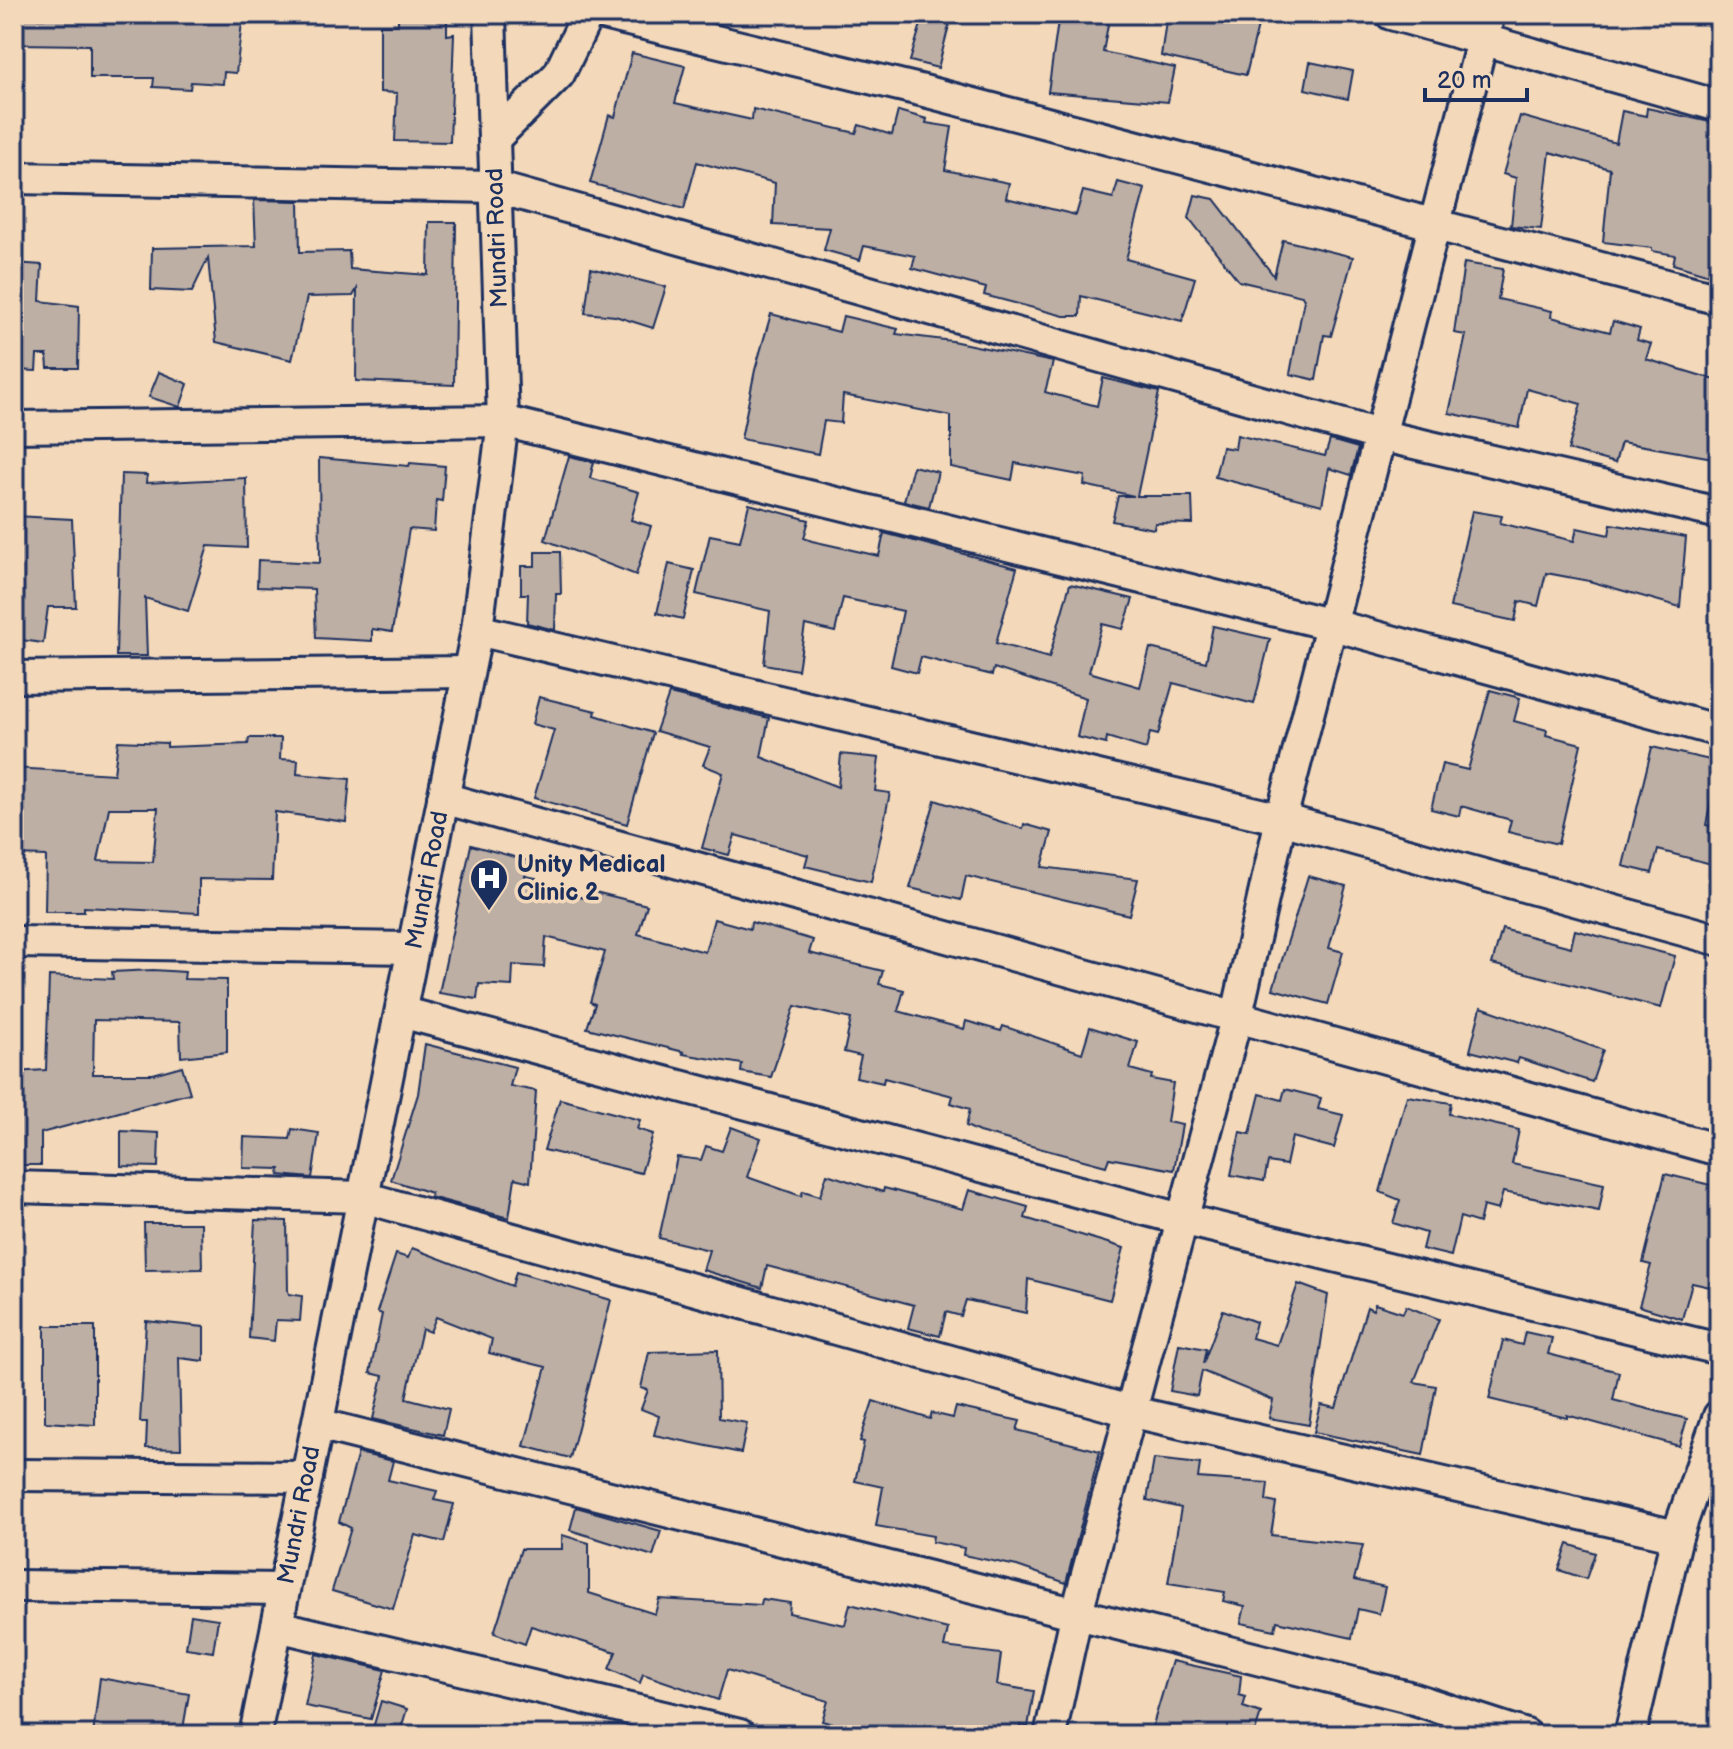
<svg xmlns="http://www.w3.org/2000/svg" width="1733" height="1749" viewBox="0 0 1733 1749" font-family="'Balsamiq Sans',sans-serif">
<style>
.building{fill:#beafa4;stroke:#1b2f5e;stroke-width:2;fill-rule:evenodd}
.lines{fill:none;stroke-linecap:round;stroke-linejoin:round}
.minor-casing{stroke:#1b2f5e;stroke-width:36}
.minor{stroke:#f3d9ba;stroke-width:30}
.labels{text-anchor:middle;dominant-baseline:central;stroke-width:7;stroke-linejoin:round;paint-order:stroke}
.street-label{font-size:24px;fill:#1b2f5e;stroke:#f3d9ba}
.poi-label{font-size:24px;font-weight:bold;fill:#1b2f5e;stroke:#f3d9ba;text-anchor:start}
</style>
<rect width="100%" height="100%" fill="#f3d9ba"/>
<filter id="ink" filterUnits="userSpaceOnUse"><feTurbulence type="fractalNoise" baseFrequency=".0125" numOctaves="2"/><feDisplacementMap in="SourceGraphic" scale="16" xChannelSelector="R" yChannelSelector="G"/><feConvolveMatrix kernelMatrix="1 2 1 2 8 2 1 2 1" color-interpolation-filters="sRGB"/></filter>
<g filter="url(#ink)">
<!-- building -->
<g class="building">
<polygon points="51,14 243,14 236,73 224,72 223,84 191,82 190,89 153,87 154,78 90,78 90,45 14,44 14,17 51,18"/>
<polygon points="412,14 447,14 447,35 454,34 450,142 395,141 397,93 380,92 380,25 398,25 398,17 412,17"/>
<polygon points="924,14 952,14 938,68 910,61"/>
<polygon points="1059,14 1110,14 1103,52 1175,68 1168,102 1048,92"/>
<polygon points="1167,14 1261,14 1246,75 1161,56"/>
<polygon points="632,53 685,66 675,103 752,120 753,109 856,133 859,125 892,135 898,111 927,119 926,123 952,127 945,170 1009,183 1006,198 1076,215 1083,191 1113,198 1118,182 1145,189 1126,259 1195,278 1182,321 1081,296 1080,316 1064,316 984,295 986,288 912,268 915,256 864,246 860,260 824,250 830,228 773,225 775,183 697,162 684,209 590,183 609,115 615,117"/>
<polygon points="1310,62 1353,71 1348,99 1305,89"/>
<polygon points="1647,108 1719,124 1719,278 1673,264 1675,255 1652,251 1652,248 1603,242 1610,169 1550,152 1541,229 1511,226 1516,178 1503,174 1520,116 1616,143 1622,111 1646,116"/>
<polygon points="1195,195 1214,199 1274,276 1283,240 1353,257 1331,336 1324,335 1316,380 1290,374 1304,300 1302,296 1239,281 1189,218"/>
<polygon points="254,200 299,201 300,252 349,251 350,269 428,275 429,222 456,222 454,385 356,381 357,289 353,296 307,297 292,360 216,342 208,258 192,292 151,290 152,248 256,246"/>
<polygon points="14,263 42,265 40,301 79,306 78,368 48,368 47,355 37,355 36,371 14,370"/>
<polygon points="1464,263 1503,269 1498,299 1552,311 1551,317 1610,332 1613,321 1640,329 1637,340 1651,344 1646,359 1719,381 1719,459 1621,442 1615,463 1568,450 1581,404 1527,389 1519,428 1449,413 1466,335 1454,333"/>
<polygon points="591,268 666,287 653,328 615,316 585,313"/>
<polygon points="771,314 839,332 843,316 898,329 896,334 952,341 1053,362 1045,392 1097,406 1103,378 1159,392 1137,496 1192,496 1193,524 1155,523 1154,529 1112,521 1118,496 1134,496 1084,485 1085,476 1015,463 1012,480 951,467 951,416 843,395 841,423 824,421 818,454 741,439 755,370"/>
<polygon points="159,372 188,384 180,407 149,397"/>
<polygon points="1237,435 1325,456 1330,440 1358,448 1351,475 1329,468 1322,505 1215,477 1222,447 1235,449"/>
<polygon points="569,456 594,462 590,478 639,492 631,520 651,526 636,575 545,540"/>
<polygon points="319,458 409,466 410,463 445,466 442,501 436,500 434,531 409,529 392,632 372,629 372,641 316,638 314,589 257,587 258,560 320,563"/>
<polygon points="913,466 938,472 929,507 904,501"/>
<polygon points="121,474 147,475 146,483 246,478 247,548 208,546 188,611 145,598 147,656 116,656"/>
<polygon points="749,504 809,520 804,538 812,541 879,556 884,533 1017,568 996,643 1049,658 1070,584 1133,599 1123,629 1102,624 1089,672 1140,687 1150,648 1206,662 1213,626 1270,639 1254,704 1173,683 1158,735 1150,733 1146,749 1107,737 1106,744 1077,737 1086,698 994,668 992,675 921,657 917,673 891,666 903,611 843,598 835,632 805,625 798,670 764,664 770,611 696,594 710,535 740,541"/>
<polygon points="1472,511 1502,516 1500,523 1574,541 1577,528 1609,535 1611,524 1686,537 1680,607 1589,581 1546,573 1538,606 1519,601 1515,621 1450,607"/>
<polygon points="15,516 72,519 76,607 48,607 43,643 14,639 19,582 14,582"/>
<polygon points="535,552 560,552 561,594 556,594 555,630 527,623 528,594 521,594 521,566 535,566"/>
<polygon points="669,564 694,570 683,619 657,613"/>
<polygon points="1490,690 1520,698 1514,721 1547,730 1546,735 1581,744 1558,844 1508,832 1511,820 1461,806 1459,816 1431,809 1442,764 1468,770"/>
<polygon points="669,694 769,718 761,757 838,787 841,754 879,758 875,791 890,793 871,882 805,866 808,855 735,835 729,855 702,848 723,773 703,765 710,747 656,731"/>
<polygon points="539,697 596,711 595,715 653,733 627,824 534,798 554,730 532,724"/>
<path d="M249 738H281L280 759 298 760 297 774 350 779 346 822 275 812 272 880 199 879V913L84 907V912H45L46 856 14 855V768L114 774 118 741 167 743V747L248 744ZM109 808H158L153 862 98 861Z"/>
<polygon points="1652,747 1719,762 1706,825 1719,828 1719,866 1658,850 1652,873 1623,866"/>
<polygon points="935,800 1023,829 1024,824 1052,832 1042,867 1138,879 1129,915 966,876 961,900 910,888"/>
<polygon points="471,845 529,861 525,876 536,878 534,885 584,898 587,890 647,905 638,934 705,952 714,919 750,929 751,922 813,940 809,953 883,971 879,984 904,990 898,1011 964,1029 966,1021 1001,1031 1003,1026 1082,1053 1090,1027 1138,1042 1130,1069 1152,1075 1151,1079 1173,1083 1167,1122 1182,1125 1174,1170 1109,1158 1106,1166 979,1132 966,1126 970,1109 951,1103 953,1096 884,1078 883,1083 856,1077 861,1056 844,1052 851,1019 795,1006 771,1077 741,1072 742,1064 683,1054 684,1052 587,1028 595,1004 590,1002 605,952 546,937 544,967 513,965 512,986 479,984 477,999 439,993"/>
<polygon points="1308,876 1346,886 1329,948 1343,952 1328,1004 1273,989"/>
<polygon points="1502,929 1571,947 1575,930 1675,956 1661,1008 1492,964"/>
<polygon points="153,970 185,972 184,979 227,980 227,1052 181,1057 180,1022 94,1020 93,1074 153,1074 182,1066 190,1093 41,1133 41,1165 14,1165 14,1072 46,1070 49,976 113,979 112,972"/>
<polygon points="1481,1007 1603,1050 1592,1082 1519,1058 1517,1063 1470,1051"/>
<polygon points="425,1044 515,1067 510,1086 536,1091 530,1182 515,1178 509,1218 430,1197 431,1193 391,1180 418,1094"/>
<polygon points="1285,1089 1321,1098 1318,1109 1343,1115 1334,1148 1292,1137 1286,1165 1268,1162 1264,1181 1231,1175 1240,1132 1250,1134 1260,1094 1282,1100"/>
<polygon points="1407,1096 1451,1103 1449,1114 1519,1130 1512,1164 1604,1184 1599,1211 1503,1192 1498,1210 1483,1206 1479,1223 1460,1217 1451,1256 1422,1249 1426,1233 1393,1223 1400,1200 1380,1192"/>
<polygon points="560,1099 640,1120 637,1129 653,1134 641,1173 544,1150"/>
<polygon points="731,1127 761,1138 747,1177 801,1196 803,1191 820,1196 827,1174 883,1192 884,1188 963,1209 969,1190 1028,1207 1025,1218 1124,1248 1110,1300 1028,1279 1026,1313 966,1300 961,1316 946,1312 940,1336 908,1328 914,1305 767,1266 762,1288 703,1270 709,1250 659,1238 677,1157 701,1160 706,1146 722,1151"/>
<polygon points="292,1129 319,1133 312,1178 279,1175 280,1169 243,1168 244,1137 290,1139"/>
<polygon points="121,1131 159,1133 158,1167 121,1166"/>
<polygon points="1665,1174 1719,1187 1719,1289 1692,1283 1682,1319 1639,1306 1651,1265 1643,1263"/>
<polygon points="255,1220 287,1221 288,1291 289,1294 302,1296 300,1321 276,1320 274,1341 249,1338"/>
<polygon points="144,1223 201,1223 202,1269 145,1270"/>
<polygon points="412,1248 512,1286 516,1272 611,1300 570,1458 524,1446 546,1367 489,1353 492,1339 436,1317 430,1332 422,1329 406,1398 449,1409 443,1435 373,1419 383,1376 370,1373 382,1314 377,1312 396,1254 408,1258"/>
<polygon points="1298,1284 1328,1295 1309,1425 1269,1418 1273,1400 1202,1371 1197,1396 1170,1391 1179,1344 1206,1349 1203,1364 1223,1310 1256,1322 1252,1338 1277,1345"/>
<polygon points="1375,1304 1403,1313 1406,1306 1439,1319 1414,1382 1436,1386 1423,1455 1314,1432 1321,1405 1336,1408 1367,1307 1373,1310"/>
<polygon points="146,1321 204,1327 204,1361 179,1358 181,1449 146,1448 147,1422 140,1422"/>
<polygon points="45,1326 95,1326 95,1425 45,1422"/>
<polygon points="1525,1332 1552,1338 1548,1354 1619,1372 1613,1400 1687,1419 1679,1446 1567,1415 1567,1418 1489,1399 1503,1340 1522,1345"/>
<polygon points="718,1350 719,1418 747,1423 741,1453 654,1435 659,1416 641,1409 648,1390 641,1388 649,1352"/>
<polygon points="873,1401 930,1419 932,1413 953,1418 956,1407 1020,1421 1017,1430 1100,1451 1066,1583 1017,1566 963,1555 964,1548 932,1542 933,1536 876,1526 883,1487 855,1481 864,1442 860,1441"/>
<polygon points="358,1453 393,1461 388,1480 437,1491 434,1500 454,1504 444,1542 415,1535 393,1609 332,1591 351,1528 339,1522"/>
<polygon points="1154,1459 1200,1464 1198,1478 1268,1483 1266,1501 1276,1503 1271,1535 1363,1545 1354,1580 1385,1587 1379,1614 1358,1609 1352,1638 1277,1621 1275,1630 1241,1623 1245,1606 1223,1601 1225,1592 1168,1583 1181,1508 1147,1500"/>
<polygon points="576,1507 661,1531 653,1556 570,1530"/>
<polygon points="562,1535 589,1543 589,1593 655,1614 659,1599 761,1605 762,1599 790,1603 789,1613 845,1625 850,1604 948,1629 944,1647 1001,1654 997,1685 1034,1691 1028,1727 1020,1725 1019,1735 874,1735 822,1721 828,1701 727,1670 718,1700 643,1674 640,1683 609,1669 616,1652 531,1626 525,1644 494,1633 521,1549 562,1549"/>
<polygon points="1568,1544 1595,1553 1586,1579 1559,1570"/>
<polygon points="191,1615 218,1619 213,1652 186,1648"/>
<polygon points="316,1654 385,1670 371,1719 305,1706"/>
<polygon points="1172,1661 1241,1676 1239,1695 1246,1697 1243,1707 1261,1713 1254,1735 1150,1735"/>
<polygon points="100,1678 189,1694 182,1735 93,1735"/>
<polygon points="381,1701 407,1709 399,1735 373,1728"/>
</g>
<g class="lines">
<!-- minor casing -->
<g class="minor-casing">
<g id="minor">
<polyline points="603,14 924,91 1719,299"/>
<polyline points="1391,14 1719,106"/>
<polyline points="494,139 559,74 588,14"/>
<polyline points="14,178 495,187 1379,435 1719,513"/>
<polyline points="14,427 503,421 1333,625 1719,731"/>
<polyline points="477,630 1281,819 1719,940"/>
<polyline points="14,677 468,672"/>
<polyline points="443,798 1719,1150"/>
<polyline points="14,942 413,948"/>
<polyline points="401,1012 1181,1219 1719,1349"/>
<polyline points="14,1187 363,1197 1133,1412 1677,1536"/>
<polyline points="318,1424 1405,1696 1526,1735"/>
<polyline points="14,1475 307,1477"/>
<polyline points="14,1586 284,1589"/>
<polyline points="277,1626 740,1735"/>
<polyline points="255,1735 477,630 503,421 490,14"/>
<polyline points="1050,1735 1077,1612 1236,1019 1281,819 1489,14"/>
<polyline points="1630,1735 1677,1536 1719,1416"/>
</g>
</g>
<!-- minor -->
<use href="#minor" class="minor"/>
</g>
</g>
<!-- icons -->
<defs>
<g id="hospital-pin" transform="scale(2)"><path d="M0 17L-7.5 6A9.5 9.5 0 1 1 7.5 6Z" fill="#1b2f5e" stroke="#f3d9ba"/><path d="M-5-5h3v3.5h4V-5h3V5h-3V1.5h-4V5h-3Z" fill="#fff"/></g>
</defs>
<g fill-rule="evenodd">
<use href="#hospital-pin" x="489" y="878"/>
</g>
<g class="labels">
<!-- street labels -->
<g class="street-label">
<text transform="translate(497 238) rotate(-92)">Mundri Road</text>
<text transform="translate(427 880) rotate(-79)">Mundri Road</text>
<text transform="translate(299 1515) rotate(-79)">Mundri Road</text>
</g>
<!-- poi labels -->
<g class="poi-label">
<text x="517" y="864">Unity Medical<tspan x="517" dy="28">Clinic 2</tspan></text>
</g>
</g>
<!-- margin -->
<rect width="1733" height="1749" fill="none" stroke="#f3d9ba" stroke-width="48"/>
<rect x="24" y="24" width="1685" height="1701" fill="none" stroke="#1b2f5e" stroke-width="3" filter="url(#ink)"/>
<!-- scale -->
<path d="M1425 88v12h102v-12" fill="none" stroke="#1b2f5e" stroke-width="4"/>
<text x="1437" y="88" font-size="24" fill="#1b2f5e" stroke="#f3d9ba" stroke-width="6" paint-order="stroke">20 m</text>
</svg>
